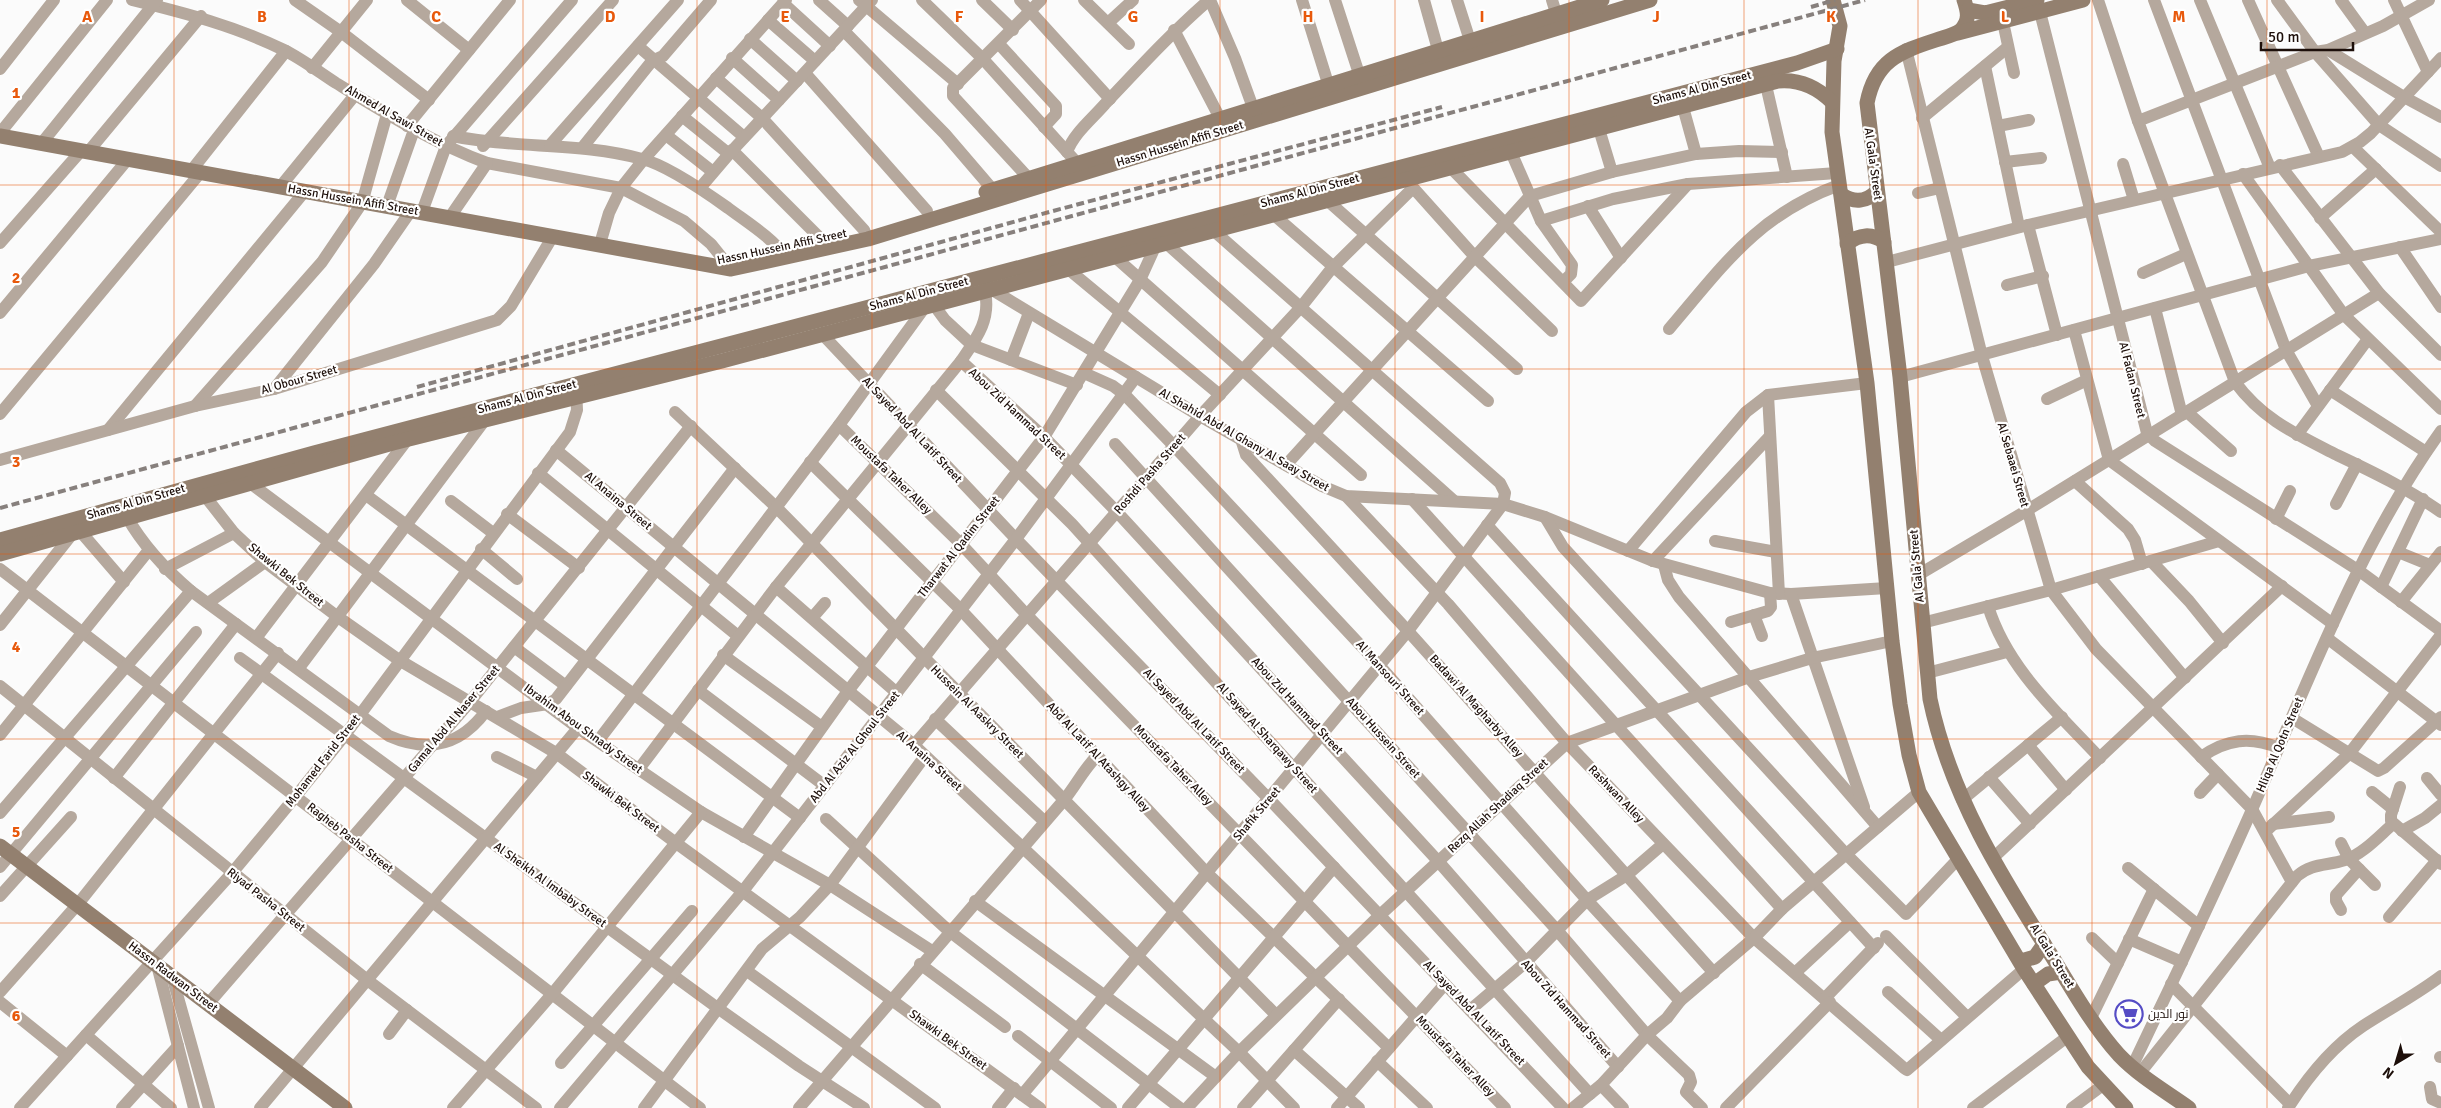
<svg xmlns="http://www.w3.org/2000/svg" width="2441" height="1108" viewBox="0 0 2441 1108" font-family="Signika,Cairo,sans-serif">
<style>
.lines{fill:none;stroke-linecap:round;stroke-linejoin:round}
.street{stroke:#b5a89d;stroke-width:12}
.secondary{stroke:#93806f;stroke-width:15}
.rail{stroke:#87807d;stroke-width:4;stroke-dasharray:8 4;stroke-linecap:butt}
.grid{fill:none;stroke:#e8590c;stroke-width:1;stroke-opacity:0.55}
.labels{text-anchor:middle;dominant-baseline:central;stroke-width:4.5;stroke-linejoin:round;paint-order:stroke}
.street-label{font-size:12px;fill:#1d0f0a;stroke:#fff}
.poi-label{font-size:12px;fill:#1d0f0a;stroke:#fff;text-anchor:start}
.grid-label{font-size:16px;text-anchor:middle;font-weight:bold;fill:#e8590c;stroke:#fff;stroke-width:4.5;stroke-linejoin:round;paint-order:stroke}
</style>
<rect width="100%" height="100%" fill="#fbfbfb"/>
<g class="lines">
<!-- street -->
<g class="street">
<path d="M132 0C185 13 235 26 284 50 302 59 319 72 336 83 385 113 433 143 487 163L621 188 684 221 711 244 731 269"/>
<polyline points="295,0 341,32 429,100"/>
<polyline points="407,0 469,50"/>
<polyline points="819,0 848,26"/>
<polyline points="859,0 958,84"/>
<polyline points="922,0 983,59 1078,164"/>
<polyline points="982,0 1013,30"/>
<polyline points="1020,0 1110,99"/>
<polyline points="1084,0 1129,44"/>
<polyline points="1210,0 1235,58 1256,116"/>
<polyline points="1302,0 1331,93"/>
<polyline points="1335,0 1362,83"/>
<polyline points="1424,0 1438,50"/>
<polyline points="1457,0 1473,50"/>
<polyline points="1552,0 1559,23"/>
<path d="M2098 0 2138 121 2235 382C2263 420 2296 434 2337 455 2373 472 2408 489 2441 512"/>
<polyline points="2154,0 2286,350 2318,406"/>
<polyline points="2200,0 2270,168"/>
<polyline points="2248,0 2319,157"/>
<polyline points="2277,0 2315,52 2379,125 2441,166"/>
<polyline points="2341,0 2365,33"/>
<polyline points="2394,0 2428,72"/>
<polyline points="783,3 830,46"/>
<polyline points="2040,12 2147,433 2155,441 2358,570 2441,631"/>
<polyline points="768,20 815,61"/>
<polyline points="2003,22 2014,73"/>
<polyline points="1108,23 1133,0"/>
<polyline points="1174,30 1224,126"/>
<polyline points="844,31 945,134 993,190"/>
<polyline points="750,39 797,81"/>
<polyline points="999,44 1056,106 1056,114 1044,127"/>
<polyline points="638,46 744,137"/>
<polyline points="1906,49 1982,356 2051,590 2096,649 2252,809 2292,882"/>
<polyline points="2328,50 2404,97 2441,117"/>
<polyline points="732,58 779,100"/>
<polyline points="1985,66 2019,227"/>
<polyline points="312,68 367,0"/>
<polyline points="0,69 54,0"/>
<polyline points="805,73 927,211"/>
<polyline points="716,78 762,118 864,230 868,239"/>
<polyline points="1766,85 1787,177"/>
<polyline points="1683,107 1696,154"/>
<polyline points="682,116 729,154"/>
<polyline points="1922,118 2008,47"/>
<polyline points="2138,121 2315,52 2328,50 2383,26 2429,0"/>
<polyline points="407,126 510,0"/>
<polyline points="1998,126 2029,120"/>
<polyline points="1599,129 1612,172"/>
<polyline points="0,133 107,0"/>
<polyline points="666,135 713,172"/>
<path d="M453 136C516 149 580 142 642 159 667 165 707 193 728 208 748 223 771 237 786 257"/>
<polyline points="41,144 157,0"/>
<polyline points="550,145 678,0"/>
<polyline points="483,146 613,0"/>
<polyline points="2353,147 2441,232"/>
<polyline points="582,148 652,61 663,56 711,0"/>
<polyline points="732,150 821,239 825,248"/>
<polyline points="88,152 201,16"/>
<path d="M1067 152C1074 133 1092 119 1105 104 1139 68 1172 32 1209 0"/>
<polyline points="1511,152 1541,221 1572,265 1571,274 1563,282"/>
<polyline points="2005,162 2041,158"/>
<polyline points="2123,164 2134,200"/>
<polyline points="2280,165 2379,293 2441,355"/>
<polyline points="1451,168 1581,301 1688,184"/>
<polyline points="191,171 286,51"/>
<polyline points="2243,174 2344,315 2441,409"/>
<polyline points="1408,182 1476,258 1552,331"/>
<polyline points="1034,184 953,96 953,88 1041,0"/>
<polyline points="280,187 355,95"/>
<polyline points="700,188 729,154 872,0"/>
<polyline points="1918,193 1940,188"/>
<polyline points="1328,201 1517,369"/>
<polyline points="387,206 414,130"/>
<polyline points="1588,206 1621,258"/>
<polyline points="422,212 446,146 572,0"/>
<polyline points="1274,215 1488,401"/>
<polyline points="450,217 487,163"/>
<polyline points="2320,218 2376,169"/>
<polyline points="1541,221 1613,199 1688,184 1837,173"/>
<polyline points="2028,225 2057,335"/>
<polyline points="0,243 81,151"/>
<polyline points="1166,243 1453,500"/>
<polyline points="600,244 609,213 621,188 644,159 786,0"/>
<polyline points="2400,247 2441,307"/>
<polyline points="1115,257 1361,475"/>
<polyline points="1887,262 2028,225 2342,152 2360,142 2371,133 2441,58"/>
<polyline points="1068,269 1220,395"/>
<polyline points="2143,273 2186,254"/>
<polyline points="2007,285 2043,276"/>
<polyline points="986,286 1200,416 1322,486 1346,496 1503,504 1545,517 1653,561 1770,593 1791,594 1887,588"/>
<polyline points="934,305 945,320 972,345 1077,385"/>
<polyline points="2155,308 2182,415"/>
<polyline points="0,313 128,159"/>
<path d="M1669 329C1723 266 1757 215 1839 185"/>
<polyline points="2074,330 2109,460 2333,624"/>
<polyline points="823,335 1016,539 1269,799 1563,1108"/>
<polyline points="1011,360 1029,313"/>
<polyline points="961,361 1044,437 1117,512 1438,861 1618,1067"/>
<polyline points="1084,373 1113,386 1125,395 1174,446 1379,665 1587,900 1680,1001"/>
<polyline points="1900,377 2309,266 2441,239"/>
<polyline points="274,389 374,264 410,212"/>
<polyline points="936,390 1072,524 1590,1094"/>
<polyline points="2330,390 2426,452"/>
<polyline points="1768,395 1779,594"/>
<polyline points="2047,399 2087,380"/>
<polyline points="195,406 322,262 362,203 387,114"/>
<polyline points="675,412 776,507 1276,1015"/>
<polyline points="2187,412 2231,451"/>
<polyline points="0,414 201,172"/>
<polyline points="839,425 961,544 1026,614 1505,1108"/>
<polyline points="108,430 305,191"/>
<polyline points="2297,435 2368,339"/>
<polyline points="1241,439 1246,455 1408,631 1714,973"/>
<polyline points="1115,444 1556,929 1647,1035 1689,1075 1691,1082 1686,1092 1702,1108"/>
<polyline points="556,450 914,745 1239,1052 1294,1108"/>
<polyline points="0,460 195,406 274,389 497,320 511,306 553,236"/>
<polyline points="810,462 961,610 1207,873 1389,1048"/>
<polyline points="1286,465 1530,196 1612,172 1696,154 1739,151 1782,152"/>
<polyline points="538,473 738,636"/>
<polyline points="2075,481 2128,529 2135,540 2142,564"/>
<polyline points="250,483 578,728 701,812 830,885 932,951"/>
<polyline points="366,495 800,818"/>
<polyline points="205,496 234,533 265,562 338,617 399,660 556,753 676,843 1040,1108"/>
<polyline points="1346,496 1448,604 1567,743 1754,938 1904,1068 1907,1070 2024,969"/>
<polyline points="1412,499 1782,909"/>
<polyline points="451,501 493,533"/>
<polyline points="2336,504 2357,464"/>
<polyline points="507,514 579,568"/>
<path d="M127 517C144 547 165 569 191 591L389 736C428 753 460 746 486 711"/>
<polyline points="1545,517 1563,547 1846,854 1906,914 1959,858"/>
<polyline points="2276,519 2290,491"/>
<polyline points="1487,525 1874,948"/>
<polyline points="80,531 124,582"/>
<polyline points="1715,541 1776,552"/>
<polyline points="481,549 517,579"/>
<polyline points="1628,551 1746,412 1768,395 1867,383"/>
<polyline points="2398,552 2430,565"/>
<polyline points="1653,561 1770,436"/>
<polyline points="2151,561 2189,601 2223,643"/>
<polyline points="1664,565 1668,580 1679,597 1878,827"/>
<polyline points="0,569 700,1108"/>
<polyline points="165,569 234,533"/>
<polyline points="1918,575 2026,511 2379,293"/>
<polyline points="2099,576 2185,678"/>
<polyline points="776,587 897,693"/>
<polyline points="2381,587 2423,499"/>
<polyline points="1791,594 1864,807"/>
<polyline points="2401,602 2441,552"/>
<polyline points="208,603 265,562"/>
<path d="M1988 606C2007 668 2057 712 2100 758"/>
<polyline points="1754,615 1762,636"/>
<polyline points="812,618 825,603"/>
<polyline points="1731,622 1768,611 1771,607 1770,593"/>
<polyline points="1922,623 2051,590 2219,541"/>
<polyline points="0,625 73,533"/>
<polyline points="256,638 407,440"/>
<polyline points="2327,638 2441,725"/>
<polyline points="514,647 566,686"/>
<polyline points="723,655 822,727"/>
<polyline points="240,658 719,1009 799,1066 864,1108"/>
<polyline points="299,668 485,420"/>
<polyline points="1927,673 2007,652"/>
<polyline points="0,686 366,979 536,1108"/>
<polyline points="698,690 825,786"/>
<polyline points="497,717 521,708 548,704 556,699 735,468"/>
<polyline points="2292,718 2378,771 2384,768 2441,717"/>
<polyline points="935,719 1044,821"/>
<polyline points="0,735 149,550"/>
<polyline points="598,741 839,425 925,307"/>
<polyline points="914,745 1200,416 1301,307 1332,268 1413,188"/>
<polyline points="2028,745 2066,790"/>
<polyline points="497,757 537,777"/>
<path d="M2201 757C2227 739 2250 736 2279 748"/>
<path d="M639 769 776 587 961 361C976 339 991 320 985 292"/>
<polyline points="1989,777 2030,824"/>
<polyline points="114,778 236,624"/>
<polyline points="2427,778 2441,795"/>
<polyline points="2400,787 2391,815 2391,821 2441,864"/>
<polyline points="2372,792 2393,809"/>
<polyline points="2200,793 2218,774"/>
<polyline points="1962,800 2062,717"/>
<polyline points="0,813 191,591"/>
<polyline points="826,819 949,931 1180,1108"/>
<polyline points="2273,824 2329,817"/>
<polyline points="2266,831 2349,754 2441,635"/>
<polyline points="2402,831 2425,818 2441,805"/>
<polyline points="744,837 848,691 1044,437 1140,280 1155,247"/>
<polyline points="2341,843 2349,859 2375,885"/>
<polyline points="1992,859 2282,586"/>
<polyline points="0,867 196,632"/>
<polyline points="2128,868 2199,926"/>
<polyline points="0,896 71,817"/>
<polyline points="975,901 1216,1077"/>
<polyline points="2341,910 2336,901 2336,895 2359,869"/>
<polyline points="2389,917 2437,860"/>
<polyline points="1886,936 1967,1017"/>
<polyline points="2092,938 2118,963"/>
<polyline points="2129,939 2182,962"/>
<polyline points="920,964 1005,1027"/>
<polyline points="157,965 194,1108"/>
<polyline points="747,971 935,1108"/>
<polyline points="1796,972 1850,922"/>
<polyline points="172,976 209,1108"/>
<polyline points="2171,984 2290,1104"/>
<polyline points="0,992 78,904 278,653"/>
<polyline points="1888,992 1941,1040"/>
<polyline points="1825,998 1878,943"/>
<polyline points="0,1002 67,1056"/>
<polyline points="208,1004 469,703 691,426"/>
<polyline points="1470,1010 1525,963 1587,900 1627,875 1663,844"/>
<polyline points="2091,1018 2154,889"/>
<polyline points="389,1034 407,1010"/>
<polyline points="86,1035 171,1108"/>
<polyline points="1018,1036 1111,1108"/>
<polyline points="1294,1050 1359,1108"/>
<polyline points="2440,1057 2441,1057"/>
<polyline points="1377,1061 1427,1108"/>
<polyline points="561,1063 692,911"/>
<path d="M2132 1067C2177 972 2223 878 2264 782 2316 662 2364 538 2441 431"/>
<path d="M2140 1073 2297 876C2312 863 2327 866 2345 860 2363 854 2379 836 2393 824"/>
<polyline points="1601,1085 1623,1108"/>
<polyline points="2430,1087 2432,1099 2441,1103"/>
<polyline points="1022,1095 1408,631 1503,504 1505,493 1500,483 1214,231"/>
<polyline points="20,1108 232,873 296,796 345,735 570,432 577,410 576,388"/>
<polyline points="122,1108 178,1046"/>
<polyline points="260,1108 578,728"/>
<polyline points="453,1108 553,993 701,812"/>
<polyline points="560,1108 743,891 1016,539 1136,377"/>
<polyline points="644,1108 762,949 800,917 830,885 925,756"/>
<path d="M799 1108 1064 800C1077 784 1083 770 1097 756"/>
<polyline points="998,1108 1014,1088"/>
<polyline points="1128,1108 1334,867"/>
<polyline points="1187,1108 1239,1052 1380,915 1567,743 1749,677 1812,658 1892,641"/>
<polyline points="1243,1108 1339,999"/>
<polyline points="1337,1108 1445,984"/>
<polyline points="1573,1108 1601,1085 1647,1035 1667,1018 1680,1001 1754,938 1782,909 1919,792"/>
<polyline points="1726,1108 1830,1002"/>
<polyline points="1973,1108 2067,1037"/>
<polyline points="2072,1108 2103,1085"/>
<path d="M2288 1108C2307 1078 2333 1046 2363 1026 2389 1009 2416 995 2441 976"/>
</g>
<!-- secondary -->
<g class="secondary">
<polyline points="1833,0 1840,26 1834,61 1832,132 1867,383 1892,641 1900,704 1909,755 1919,792 2024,969 2088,1067 2126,1108"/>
<path d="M1964 0C1968 12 1970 20 1961 30 1955 35 1945 37 1936 40 1899 52 1875 61 1867 103L1900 377 1930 699C1950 795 2001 876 2053 958 2073 991 2093 1026 2119 1055 2139 1076 2165 1091 2189 1108"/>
<polyline points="1968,10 1985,13 2037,0"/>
<polyline points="1958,33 2083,0"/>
<polyline points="0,136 731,269 868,239 1650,0"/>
<polyline points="986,192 1602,0"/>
<path d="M1842 195C1854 203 1867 202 1877 191"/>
<path d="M1847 244C1859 234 1872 233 1884 242"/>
<polyline points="0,540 314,453 1797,63 1837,49"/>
<path d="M0 554 393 443 722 361 1778 81C1800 79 1817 87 1832 102"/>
<polyline points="0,846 345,1108"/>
<polyline points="2021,961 2035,957 2044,944"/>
<polyline points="2034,984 2048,974 2061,972"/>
</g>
<!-- rail -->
<g class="rail">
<polyline points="1811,7 1835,0"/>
<polyline points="417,387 1053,211 1442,107"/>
<polyline points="0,508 1865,0"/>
</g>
</g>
<!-- grid -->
<path class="grid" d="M174 0V1108M349 0V1108M523 0V1108M697 0V1108M872 0V1108M1046 0V1108M1220 0V1108M1395 0V1108M1569 0V1108M1744 0V1108M1918 0V1108M2092 0V1108M2267 0V1108M0 185H2441M0 369H2441M0 554H2441M0 739H2441M0 923H2441"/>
<!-- icons -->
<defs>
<g id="supermarket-ring" transform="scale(1.4375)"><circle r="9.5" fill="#fff" stroke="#564dc5" stroke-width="1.5"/><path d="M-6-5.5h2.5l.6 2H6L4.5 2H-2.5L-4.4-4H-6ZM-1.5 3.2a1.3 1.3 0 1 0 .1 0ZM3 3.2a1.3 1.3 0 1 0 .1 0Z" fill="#564dc5"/></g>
</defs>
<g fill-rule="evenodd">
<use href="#supermarket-ring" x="2129" y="1014"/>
</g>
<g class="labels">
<!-- street labels -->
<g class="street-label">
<text transform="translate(1702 88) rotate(-15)">Shams Al Din Street</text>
<text transform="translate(394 116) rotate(30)">Ahmed Al Sawi Street</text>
<text transform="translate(1180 144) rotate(-17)">Hassn Hussein Afifi Street</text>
<text transform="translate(1873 164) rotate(82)">Al Gala' Street</text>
<text transform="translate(1310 191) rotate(-15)">Shams Al Din Street</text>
<text transform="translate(353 200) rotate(10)">Hassn Hussein Afifi Street</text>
<text transform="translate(782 247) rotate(-12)">Hassn Hussein Afifi Street</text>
<text transform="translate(919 294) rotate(-15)">Shams Al Din Street</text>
<text transform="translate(299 380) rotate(-16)">Al Obour Street</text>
<text transform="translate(2132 380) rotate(76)">Al Fadan Street</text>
<text transform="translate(527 397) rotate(-15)">Shams Al Din Street</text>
<text transform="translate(1017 414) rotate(43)">Abou Zid Hammad Street</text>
<text transform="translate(912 430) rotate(47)">Al Sayed Abd Al Latif Street</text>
<text transform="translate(1244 440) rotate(30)">Al Shahid Abd Al Ghany Al Saay Street</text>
<text transform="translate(2013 465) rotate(74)">Al Sebaaei Street</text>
<text transform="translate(1150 474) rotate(-49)">Roshdi Pasha Street</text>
<text transform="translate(891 475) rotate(44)">Moustafa Taher Alley</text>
<text transform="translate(618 501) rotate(40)">Al Anaina Street</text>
<text transform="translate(136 502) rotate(-16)">Shams Al Din Street</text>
<text transform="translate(959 547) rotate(-52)">Tharwat Al Qadim Street</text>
<text transform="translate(1917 566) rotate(-95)">Al Gala' Street</text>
<text transform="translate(286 575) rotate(39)">Shawki Bek Street</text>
<text transform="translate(1390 678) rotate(48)">Al Mansouri Street</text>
<text transform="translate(1297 706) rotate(47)">Abou Zid Hammad Street</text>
<text transform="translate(1476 706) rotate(48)">Badawi Al Magharby Alley</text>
<text transform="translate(977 712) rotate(45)">Hussein Al Aaskry Street</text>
<text transform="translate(454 719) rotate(-50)">Gamal Abd Al Naser Street</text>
<text transform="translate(1194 721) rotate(46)">Al Sayed Abd Al Latif Street</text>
<text transform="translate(583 729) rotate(36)">Ibrahim Abou Shnady Street</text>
<text transform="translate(1267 738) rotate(48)">Al Sayed Al Sharqawy Street</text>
<text transform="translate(1383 738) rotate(48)">Abou Hussein Street</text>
<text transform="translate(2280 745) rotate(-67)">Hliqa Al Qotn Street</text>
<text transform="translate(855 747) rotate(-52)">Abd Al Aziz Al Ghoul Street</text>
<text transform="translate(1098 757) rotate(47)">Abd Al Latif Al Atashgy Alley</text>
<text transform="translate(323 761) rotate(-52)">Mohamed Farid Street</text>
<text transform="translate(929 761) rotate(42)">Al Anaina Street</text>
<text transform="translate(1173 765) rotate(46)">Moustafa Taher Alley</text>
<text transform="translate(1616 794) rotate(46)">Rashwan Alley</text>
<text transform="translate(621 802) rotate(37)">Shawki Bek Street</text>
<text transform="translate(1498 806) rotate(-43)">Rezq Allah Shadiaq Street</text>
<text transform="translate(1257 814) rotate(-50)">Shafik Street</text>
<text transform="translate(350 838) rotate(38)">Ragheb Pasha Street</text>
<text transform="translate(550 885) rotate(36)">Al Sheikh Al Imbaby Street</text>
<text transform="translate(266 900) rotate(38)">Riyad Pasha Street</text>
<text transform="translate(2052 956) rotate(58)">Al Gala' Street</text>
<text transform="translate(173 977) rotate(37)">Hassn Radwan Street</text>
<text transform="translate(1566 1009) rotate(48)">Abou Zid Hammad Street</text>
<text transform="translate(1474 1013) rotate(46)">Al Sayed Abd Al Latif Street</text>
<text transform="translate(948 1040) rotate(36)">Shawki Bek Street</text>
<text transform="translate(1455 1056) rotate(46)">Moustafa Taher Alley</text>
</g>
<!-- poi labels -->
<g class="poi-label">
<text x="2148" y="1014">نور الدين</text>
</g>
</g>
<g class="grid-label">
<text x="87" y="22">A</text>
<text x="262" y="22">B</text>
<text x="436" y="22">C</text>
<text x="610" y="22">D</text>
<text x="785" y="22">E</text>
<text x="959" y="22">F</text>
<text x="1133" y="22">G</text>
<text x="1308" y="22">H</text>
<text x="1482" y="22">I</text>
<text x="1656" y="22">J</text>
<text x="1831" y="22">K</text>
<text x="2005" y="22">L</text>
<text x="2179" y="22">M</text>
<text x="16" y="98">1</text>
<text x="16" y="283">2</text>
<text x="16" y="467">3</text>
<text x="16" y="652">4</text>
<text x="16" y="837">5</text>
<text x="16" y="1021">6</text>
</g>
<!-- north arrow -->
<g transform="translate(2396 1063) rotate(218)" stroke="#ffffff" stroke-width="4" paint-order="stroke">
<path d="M0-4L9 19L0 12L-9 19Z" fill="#1d0f0a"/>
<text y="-8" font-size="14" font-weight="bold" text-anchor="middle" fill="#1d0f0a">N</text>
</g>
<!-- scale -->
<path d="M2261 42v8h92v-8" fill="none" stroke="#1d0f0a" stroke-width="2.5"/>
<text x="2268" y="42" font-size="15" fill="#1d0f0a" stroke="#ffffff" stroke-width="4" paint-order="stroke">50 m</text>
</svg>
